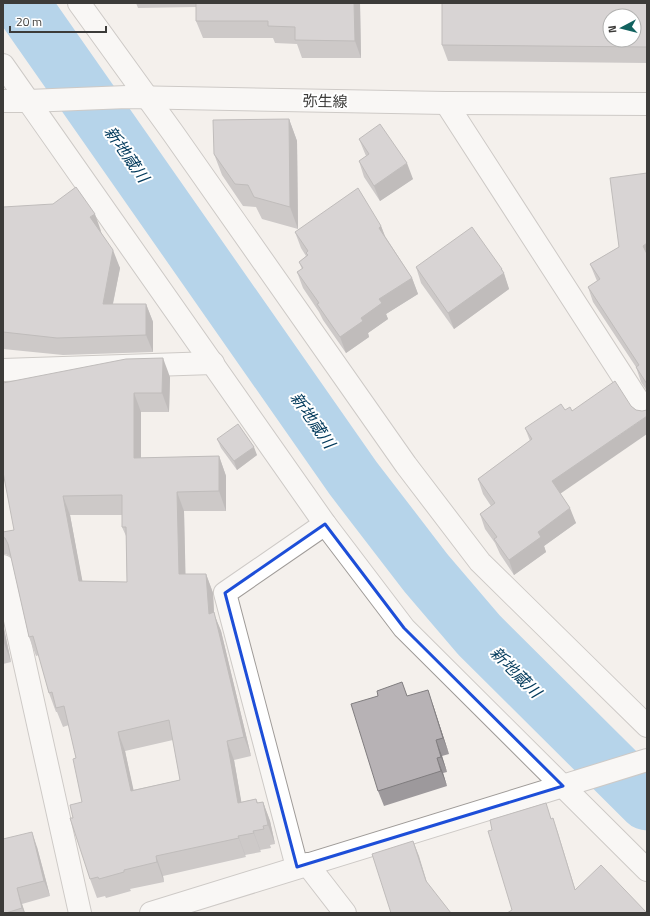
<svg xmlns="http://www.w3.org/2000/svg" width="650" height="916" viewBox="0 0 650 916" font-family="'Titillium Web','Noto Sans JP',sans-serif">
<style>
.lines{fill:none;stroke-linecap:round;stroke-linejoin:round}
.river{stroke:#6cb1e6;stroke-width:57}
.minor-casing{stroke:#9f9b98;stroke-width:24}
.tertiary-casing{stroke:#9f9b98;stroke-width:24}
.minor{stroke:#fff;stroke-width:22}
.tertiary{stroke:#fff;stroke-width:22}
.wall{fill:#9d999c;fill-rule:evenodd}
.shaded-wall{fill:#807d7f}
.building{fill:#b7b2b5;stroke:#807d7f;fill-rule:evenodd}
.marked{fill:none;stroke:#1d4ed8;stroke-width:3;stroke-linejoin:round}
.labels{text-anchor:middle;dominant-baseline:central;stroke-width:4;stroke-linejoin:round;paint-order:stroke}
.street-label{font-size:15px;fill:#3c3b39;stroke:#fff}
.water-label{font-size:16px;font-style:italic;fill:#00395b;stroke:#fff}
</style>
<rect width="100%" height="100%" fill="#f4f0ec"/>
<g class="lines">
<!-- river -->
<polyline class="river" points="21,3 353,478 426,573 479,635 647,802"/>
<!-- minor casing -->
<g class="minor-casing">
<g id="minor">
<polyline points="79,3 173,133 406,465 480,562 647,726"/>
<polyline points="3,65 325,524 404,628 647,870"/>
<polyline points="446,103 647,414"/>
<polyline points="3,370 213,363"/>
<polyline points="3,566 80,913"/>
<polyline points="307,864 345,913"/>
<polyline points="297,867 225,593 325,524"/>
<polyline points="151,913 647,760"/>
</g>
</g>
<!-- tertiary casing -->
<g class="tertiary-casing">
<polyline id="tertiary" points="3,101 28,101 127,97 446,103 647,104"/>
</g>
<!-- minor -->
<use href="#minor" class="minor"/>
<!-- tertiary -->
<use href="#tertiary" class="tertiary"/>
</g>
<!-- wall -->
<g class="wall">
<polygon points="136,3 360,3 361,58 302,58 297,44 275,43 273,38 203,38 196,21 196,7 138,8"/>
<polygon points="647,3 647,63 448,61 442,45"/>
<polygon points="289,119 297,141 298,229 262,219 256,207 243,206 222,175 214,154"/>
<polygon points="359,139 413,179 380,201 364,177 359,161 366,156"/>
<polygon points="647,173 647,391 641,382 636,367 593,302 588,287 597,281 590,264 619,247"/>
<polygon points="3,207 101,231 101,232 120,268 113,304 146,304 153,322 153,352 63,355 3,349"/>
<polygon points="381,226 385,236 412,278 418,294 386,314 388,319 368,333 369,337 346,353 323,320 319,312 303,288 297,272 302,269 299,262 306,256 301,248 295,232"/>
<polygon points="416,267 502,269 509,289 454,329 421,283"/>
<path d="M170 377 169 412H141V458L219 456 226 476V511H184L185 574H206L213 593 214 614 221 631 251 756 234 760 241 802 256 799 258 803 263 802 270 821 275 844 270 845 271 848 260 850 261 852 245 855 246 857 163 876 164 882 130 889 131 891 106 898 105 896 97 898 90 879 73 818 82 802 76 758 69 725 63 727 57 712H56L49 693 39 655 36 656 29 637 11 557 6 554H3V532L14 530 3 383ZM70 515H122V527L126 536 127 582 82 581ZM173 740 180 780 133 790 125 751Z"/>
<polygon points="631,406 636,410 642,411 560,493 576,523 544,546 546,552 514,575 500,554 495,543 485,529 480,514 491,506 483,494 478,479 530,441 525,428 565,410 572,411"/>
<polygon points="217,439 257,455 237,470 221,448"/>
<polygon points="3,624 11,662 3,664"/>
<polygon points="408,696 433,705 449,754 442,756 447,772 443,773 447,786 384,806 378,791"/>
<polygon points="37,847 50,896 22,904 25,913 3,913"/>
</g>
<!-- shaded-wall -->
<g class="shaded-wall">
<polygon points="354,3 360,3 361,58 355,41"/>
<polygon points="289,119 297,141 298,229 290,207"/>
<polygon points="407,163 413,179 380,201 374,186"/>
<polygon points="95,214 101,231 97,235 90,217"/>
<polygon points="381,226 387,242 379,228"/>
<polygon points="647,243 647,256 643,246"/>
<polygon points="113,250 120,268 109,322 103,304"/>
<polygon points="504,273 509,289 454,329 448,313"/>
<polygon points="412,278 418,294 386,314 388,319 368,333 369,337 346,353 340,337 379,299"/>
<polygon points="146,304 153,322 153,352 146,335"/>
<polygon points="163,358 170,377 169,412 162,393"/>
<polygon points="134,393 141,412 141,477 134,458"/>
<polygon points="647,416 647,434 557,496 552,481"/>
<polygon points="254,447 257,455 237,470 234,461"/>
<polygon points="219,456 226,476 226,511 219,491"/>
<polygon points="177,492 184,511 186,593 179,574"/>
<polygon points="63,496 70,515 86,600 79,581"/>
<polygon points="570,508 576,523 544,546 546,552 514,575 509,560 538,532"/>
<polygon points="206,574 213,593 214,614 221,631 251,756 244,737 209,614"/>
<polygon points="3,624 11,662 4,643 3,636"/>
<polygon points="428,690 433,705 449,754 443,738"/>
<polygon points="118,732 125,751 138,810 131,791"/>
<polygon points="436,740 442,756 447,772 441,757"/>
<polygon points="227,741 234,760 245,822 238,803"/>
<polygon points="437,758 443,773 447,786 441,771"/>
<polygon points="263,802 270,821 275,844 268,825"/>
<polygon points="553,818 558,833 580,905 575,890"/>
<polygon points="253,831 260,850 261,852 254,833"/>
<polygon points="32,832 37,847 50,896 44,881"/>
<polygon points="238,836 245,855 246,857 239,838"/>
<polygon points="413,841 419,856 431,896 426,881"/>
<polygon points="156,856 163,876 164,882 157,862"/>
<polygon points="17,888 22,904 25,913 24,913 22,908"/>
</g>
<!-- building -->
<g class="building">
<polygon points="196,3 354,3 355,41 295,40 295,27 268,26 268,21 196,21"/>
<path d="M442 3H647V47L442 45ZM610 16H634V40H610Z"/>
<polygon points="289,119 290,207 254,197 248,185 235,184 214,154 213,120"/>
<polygon points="380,124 407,163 374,186 359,161 369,154 359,139"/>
<polygon points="647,173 647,243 643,246 647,254 647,384 636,367 639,365 588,287 600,279 590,264 619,247 610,178"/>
<polygon points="76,187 95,214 90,217 113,250 103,304 146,304 146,335 57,338 3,332 3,207 53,204"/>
<polygon points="358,188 381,226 379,228 412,278 379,299 382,303 361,318 363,321 340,337 317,304 319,303 297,272 303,268 299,262 308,255 306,253 308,251 295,232"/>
<polygon points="472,227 502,269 501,269 504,273 448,313 416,267"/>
<path d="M163 358 162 393H134V458L219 456V491L177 492 179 574H206L209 614 214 612 244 737 227 741 238 803 256 799 257 803 263 802 268 825 263 826 264 829 253 831 254 833 238 836 239 838 156 856 157 862 124 870V872L99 879 98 877 90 879 70 818H73L70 805 82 802 73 759 76 758 64 706 56 708 52 692 49 693 33 636 29 637 8 544 5 538 3 537V532L14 530 3 472V383L126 359ZM122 495V527H126L127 582 79 581 63 496ZM169 720 180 780 131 791 118 732Z"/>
<polygon points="615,381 631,406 636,410 642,411 647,410 647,416 552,481 570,508 538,532 541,537 509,560 494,539 497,537 480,514 495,503 478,479 532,439 525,428 561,404 565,410 570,407 572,411"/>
<polygon points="238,424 254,447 234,461 217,439"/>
<polygon points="3,636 4,643 3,643"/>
<polygon points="402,682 407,696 428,690 443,738 436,740 441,757 437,758 441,771 378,791 351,704 378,696 377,691"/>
<polygon points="546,803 551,819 553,818 575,890 601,865 647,913 507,913 512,910 488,831 492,830 490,820"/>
<polygon points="32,832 44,881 17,888 22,908 6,913 3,913 3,839"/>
<polygon points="413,841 426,881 451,913 391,913 372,854"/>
</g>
<!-- marked area -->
<path d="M0 0H650V916H0ZM325 524 404 628 563 786 297 867 225 593Z" fill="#f4f0ec" fill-opacity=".55" fill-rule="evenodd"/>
<path class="marked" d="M325 524 404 628 563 786 297 867 225 593Z"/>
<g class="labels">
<!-- street labels -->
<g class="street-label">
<text transform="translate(325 101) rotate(1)">弥生線</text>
</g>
<!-- water labels -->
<g class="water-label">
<text transform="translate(127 154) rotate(55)">新地蔵川</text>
<text transform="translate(313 420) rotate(55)">新地蔵川</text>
<text transform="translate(516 672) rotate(45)">新地蔵川</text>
</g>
</g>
<!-- border -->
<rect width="650" height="916" fill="none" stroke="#3c3b39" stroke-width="8"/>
<!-- north arrow -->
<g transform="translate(622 28) rotate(263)"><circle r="19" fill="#ffffff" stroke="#b1b1b0"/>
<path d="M0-3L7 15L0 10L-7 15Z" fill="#12625f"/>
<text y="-6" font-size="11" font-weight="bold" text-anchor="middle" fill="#3c3b39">N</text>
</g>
<!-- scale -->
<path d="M10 26v6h96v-6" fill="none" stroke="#3c3b39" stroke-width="2"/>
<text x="16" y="26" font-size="12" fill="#3c3b39" stroke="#ffffff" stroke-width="3" paint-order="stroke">20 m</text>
</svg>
